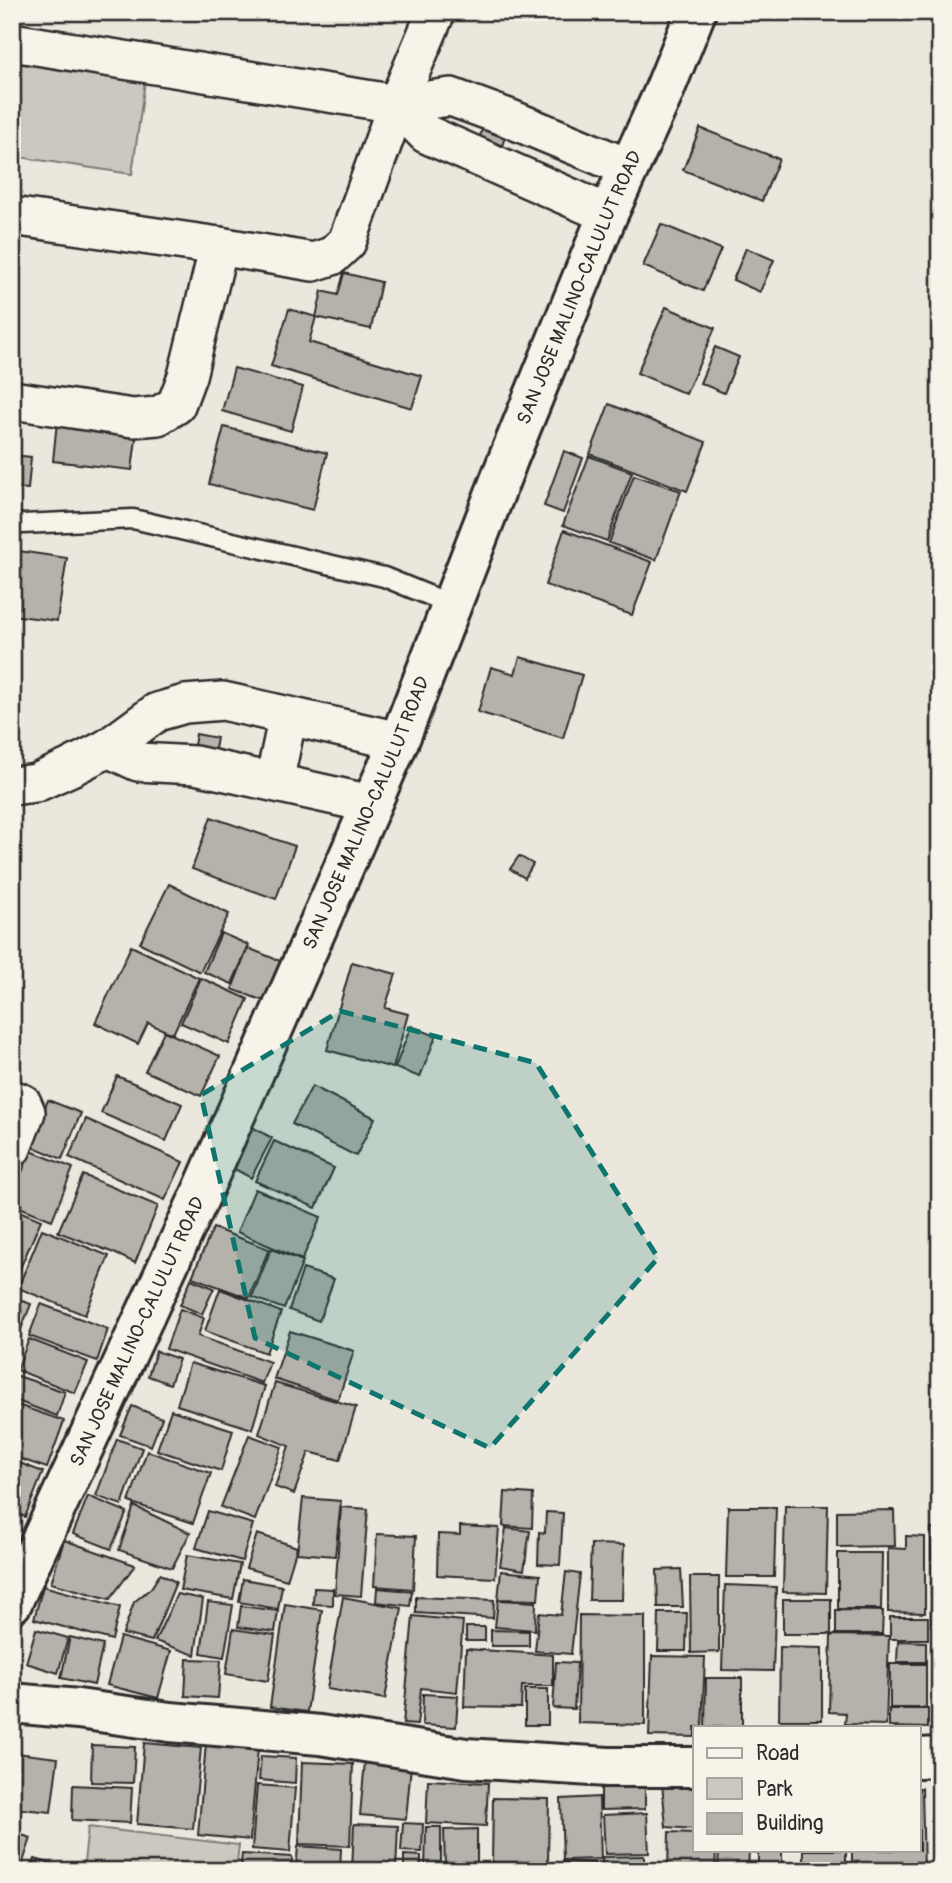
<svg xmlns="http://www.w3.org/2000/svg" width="952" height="1883" viewBox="0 0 952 1883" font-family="Pangolin,sans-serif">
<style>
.green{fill:#cbc8bf;stroke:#7b7a75;stroke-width:2}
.building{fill:#b5b2ab;stroke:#2b2b2b;stroke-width:2}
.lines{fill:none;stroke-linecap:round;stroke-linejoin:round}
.lane-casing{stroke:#2b2b2b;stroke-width:23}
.street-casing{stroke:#2b2b2b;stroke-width:42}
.secondary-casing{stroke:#2b2b2b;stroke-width:44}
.lane{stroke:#f7f3e8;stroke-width:18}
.street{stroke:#f7f3e8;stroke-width:37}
.secondary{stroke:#f7f3e8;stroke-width:38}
.marked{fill:#0f766e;fill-opacity:0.2;stroke:#0f766e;stroke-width:5;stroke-dasharray:14 9;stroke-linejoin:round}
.labels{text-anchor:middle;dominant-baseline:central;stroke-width:6;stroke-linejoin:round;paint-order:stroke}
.street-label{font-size:19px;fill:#2b2b2b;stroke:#f7f3e8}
</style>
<rect width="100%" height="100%" fill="#ebe7dd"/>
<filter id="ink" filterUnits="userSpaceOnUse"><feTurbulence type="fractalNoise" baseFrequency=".0143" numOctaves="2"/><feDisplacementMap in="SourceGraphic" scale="14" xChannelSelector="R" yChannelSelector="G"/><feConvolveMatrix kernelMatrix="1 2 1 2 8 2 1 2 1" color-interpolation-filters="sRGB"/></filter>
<g filter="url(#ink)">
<!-- green -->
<g class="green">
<polygon points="12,62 145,81 132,174 12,156"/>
<polygon points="88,1827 239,1845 236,1871 83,1871"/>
</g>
<!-- building -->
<g class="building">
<polygon points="484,124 507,131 499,155 476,148"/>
<polygon points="700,128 779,159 762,201 683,170"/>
<polygon points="661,224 721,249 703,291 643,266"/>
<polygon points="746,248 774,260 760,292 733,280"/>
<polygon points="344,273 381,282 371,329 316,317 322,291 338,295"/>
<polygon points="666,307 715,328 686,394 637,373"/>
<polygon points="289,309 316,317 309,342 422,376 412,408 271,366"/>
<polygon points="715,347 739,357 724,393 700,383"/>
<polygon points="234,368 303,387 291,431 222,411"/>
<polygon points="609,404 706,442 687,491 590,454"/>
<polygon points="57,421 137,431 132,470 53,461"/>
<polygon points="224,427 327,453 313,510 209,484"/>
<polygon points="564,451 583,458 563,513 544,506"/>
<polygon points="12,455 31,457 28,489 12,488"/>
<polygon points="589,456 632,472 607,541 563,525"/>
<polygon points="634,475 681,491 656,560 609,543"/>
<polygon points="564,530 652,562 632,615 545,585"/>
<polygon points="12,550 67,558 57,621 12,615"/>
<polygon points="520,657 582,675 563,738 478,712 491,667 515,674"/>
<polygon points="196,734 217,738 213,760 192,757"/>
<polygon points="211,817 295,846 276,899 192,869"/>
<polygon points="519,856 533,864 525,878 510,869"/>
<polygon points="169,884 229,914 200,972 140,943"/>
<polygon points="221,933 249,945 232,984 204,972"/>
<polygon points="131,946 199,978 173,1034 148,1023 138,1044 95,1023"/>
<polygon points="248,948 285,963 269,1003 232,989"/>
<polygon points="352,962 396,974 385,1008 408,1014 393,1068 327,1050"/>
<polygon points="201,978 248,999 229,1044 181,1023"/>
<polygon points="411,1026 436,1036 420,1077 395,1068"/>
<polygon points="164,1031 220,1056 201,1096 145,1071"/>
<polygon points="117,1076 182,1104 166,1141 101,1113"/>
<polygon points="312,1086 375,1118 356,1156 292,1124"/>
<polygon points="48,1100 81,1113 62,1159 29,1145"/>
<polygon points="86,1119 183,1162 165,1200 69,1157"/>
<polygon points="252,1127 272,1138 251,1178 231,1167"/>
<polygon points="274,1141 334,1168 316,1208 255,1181"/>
<polygon points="31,1151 73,1168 52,1220 12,1204 12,1195"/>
<polygon points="83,1175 158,1206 135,1263 114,1253 58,1232"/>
<polygon points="255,1189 321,1217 302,1260 237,1232"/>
<polygon points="12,1208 41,1220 12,1287"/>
<polygon points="213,1228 269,1249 249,1298 192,1277"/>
<polygon points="42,1229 109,1256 85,1315 18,1288"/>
<polygon points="271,1249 303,1261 284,1309 252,1297"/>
<polygon points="303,1269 334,1279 319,1321 289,1310"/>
<polygon points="191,1279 214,1288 202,1314 180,1305"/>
<polygon points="220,1289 281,1312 266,1353 205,1331"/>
<polygon points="12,1297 31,1304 12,1352"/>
<polygon points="41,1304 108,1329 97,1361 29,1336"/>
<polygon points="180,1309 204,1318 198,1336 270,1362 262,1383 166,1349"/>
<polygon points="290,1331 354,1351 338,1400 274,1379"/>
<polygon points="29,1339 88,1362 75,1393 17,1370"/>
<polygon points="156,1351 179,1359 170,1384 148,1376"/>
<polygon points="190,1363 265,1386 252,1429 177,1405"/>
<polygon points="12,1374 65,1392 57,1416 12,1399"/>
<polygon points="275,1383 356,1407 340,1460 309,1452 294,1494 275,1487 289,1446 259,1434"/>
<polygon points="12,1403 64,1421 47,1468 12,1456"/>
<polygon points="132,1406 162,1418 151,1446 120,1435"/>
<polygon points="171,1410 233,1430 221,1471 157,1450"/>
<polygon points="249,1435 282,1447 255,1520 221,1507"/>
<polygon points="117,1439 142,1448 122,1505 96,1496"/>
<polygon points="147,1451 211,1473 193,1523 129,1502"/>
<polygon points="12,1460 43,1472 25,1517 12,1512"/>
<polygon points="505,1492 533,1494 532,1528 503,1526"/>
<polygon points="88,1496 127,1512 111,1549 73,1534"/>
<polygon points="303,1498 341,1501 335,1556 297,1553"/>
<polygon points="134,1506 190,1533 172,1568 119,1550"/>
<polygon points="785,1506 828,1506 826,1593 783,1592"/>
<polygon points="341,1507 368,1509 361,1596 335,1594"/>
<polygon points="728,1507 776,1507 774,1577 726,1577"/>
<polygon points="894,1510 895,1546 837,1547 837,1511"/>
<polygon points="208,1511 253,1524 242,1561 196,1548"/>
<polygon points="546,1512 563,1513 560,1565 538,1564 539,1532 545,1533"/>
<polygon points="460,1526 499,1528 495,1578 437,1575 438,1534 460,1535"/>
<polygon points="506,1528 530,1531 524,1570 500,1566"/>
<rect x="931" y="1529" width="9" height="30"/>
<polygon points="257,1534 297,1547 287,1580 246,1568"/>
<polygon points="377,1534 416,1536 413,1589 374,1586"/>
<polygon points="906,1536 925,1537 925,1613 888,1612 888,1548 906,1549"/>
<polygon points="64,1540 135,1565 110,1599 51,1583"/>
<polygon points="591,1544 624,1545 622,1600 589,1600"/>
<polygon points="838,1553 882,1553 881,1609 838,1609"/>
<polygon points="187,1555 240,1564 233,1599 180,1590"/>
<rect x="932" y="1564" width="8" height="17"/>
<polygon points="681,1569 683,1607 658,1607 657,1570"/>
<polygon points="501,1571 540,1575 538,1600 498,1599"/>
<polygon points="566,1572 580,1574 571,1654 535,1651 539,1613 561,1615"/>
<polygon points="160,1574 176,1582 152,1641 123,1634 134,1602 151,1588"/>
<polygon points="690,1577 719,1577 719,1652 691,1653"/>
<polygon points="243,1579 282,1586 278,1609 239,1602"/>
<rect x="931" y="1583" width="9" height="14"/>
<polygon points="725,1585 776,1587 773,1671 722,1670"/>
<polygon points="43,1586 120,1607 112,1640 34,1619"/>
<polygon points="314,1588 333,1589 333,1605 313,1604"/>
<polygon points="377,1588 412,1591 410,1606 376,1602"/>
<polygon points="177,1594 203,1599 195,1655 155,1641"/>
<polygon points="343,1597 402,1608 385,1699 327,1689"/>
<polygon points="416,1597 494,1600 493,1618 416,1613"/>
<rect x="783" y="1599" width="48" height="35"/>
<polygon points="498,1600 536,1602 535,1630 495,1627"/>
<polygon points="208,1602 233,1605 224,1657 201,1653"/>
<rect x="931" y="1602" width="9" height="24"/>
<polygon points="285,1604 322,1610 307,1712 270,1707"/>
<polygon points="241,1606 278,1611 275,1632 238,1627"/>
<polygon points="836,1610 883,1611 882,1634 836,1634"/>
<polygon points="659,1613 687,1613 686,1651 658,1651"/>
<polygon points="579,1615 645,1616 645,1725 578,1723"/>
<polygon points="413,1616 463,1621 457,1692 421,1688 417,1725 403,1724"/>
<rect x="890" y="1617" width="38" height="22"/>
<rect x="466" y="1627" width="19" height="14"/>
<polygon points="36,1629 68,1638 58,1673 26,1663"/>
<polygon points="233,1629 275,1635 268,1681 226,1674"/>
<polygon points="939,1629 940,1712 939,1712"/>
<polygon points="491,1630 529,1631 529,1646 491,1646"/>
<polygon points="831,1635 889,1636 886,1725 845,1724 846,1713 829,1712"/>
<polygon points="70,1637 103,1645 94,1685 61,1678"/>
<polygon points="120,1637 171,1651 158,1698 107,1685"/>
<polygon points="898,1641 926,1642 926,1662 897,1662"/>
<polygon points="780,1647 822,1648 822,1720 779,1720"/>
<polygon points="466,1649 553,1655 553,1686 522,1686 521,1708 464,1707"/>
<polygon points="652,1656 705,1657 702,1727 695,1727 695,1737 649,1736"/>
<polygon points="187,1659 221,1660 218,1698 185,1696"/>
<polygon points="556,1662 577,1663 574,1709 553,1708"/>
<rect x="890" y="1664" width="36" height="44"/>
<polygon points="706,1678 742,1678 742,1727 705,1727"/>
<rect x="525" y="1689" width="23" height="36"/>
<polygon points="423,1694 458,1696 456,1727 422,1725"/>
<polygon points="889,1709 928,1709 928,1728 889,1727"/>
<polygon points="935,1714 940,1714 940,1730 936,1730"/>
<polygon points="144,1743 201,1748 193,1829 137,1824"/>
<polygon points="206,1743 258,1748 250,1840 198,1835"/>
<polygon points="92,1745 135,1747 133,1783 91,1782"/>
<polygon points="16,1753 58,1758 51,1812 12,1808"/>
<polygon points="261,1756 296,1758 295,1783 259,1780"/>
<polygon points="365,1761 411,1766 406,1819 360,1815"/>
<polygon points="302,1762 353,1764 350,1846 299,1844"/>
<polygon points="428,1780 488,1783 486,1826 426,1823"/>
<polygon points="662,1783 695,1786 695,1829 666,1827"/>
<polygon points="73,1785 132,1788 130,1823 72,1820"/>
<polygon points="257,1785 295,1788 290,1852 252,1849"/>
<polygon points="645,1787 645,1809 601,1810 601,1788"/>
<polygon points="919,1788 922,1788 924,1871 852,1871 852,1850 919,1850"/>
<polygon points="932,1791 940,1791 940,1814 932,1815"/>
<polygon points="599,1797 601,1859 563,1860 561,1799"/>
<polygon points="493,1798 549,1799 548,1863 492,1862"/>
<polygon points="647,1813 649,1853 605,1854 603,1815"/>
<polygon points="403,1823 423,1824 422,1852 401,1851"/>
<polygon points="354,1824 398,1826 396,1871 352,1871"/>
<polygon points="426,1827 441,1827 441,1871 425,1871"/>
<polygon points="477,1829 477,1871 445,1871 444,1830"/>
<polygon points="12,1832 31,1838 20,1871 12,1871"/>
<polygon points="669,1832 695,1833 695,1850 716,1850 715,1870 668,1869"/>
<polygon points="298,1846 341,1849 340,1871 296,1871"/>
<polygon points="719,1850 749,1850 748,1871 718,1871"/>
<rect x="758" y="1850" width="24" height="21"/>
<rect x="804" y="1850" width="42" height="14"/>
<polygon points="242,1854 292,1857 291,1871 240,1871"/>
<polygon points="404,1855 421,1856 421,1871 404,1871"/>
<polygon points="644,1856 644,1871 602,1871 602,1857"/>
<polygon points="35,1859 59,1866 58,1871 31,1871"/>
<polygon points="564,1862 595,1863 594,1871 564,1871"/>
</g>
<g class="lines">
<!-- lane casing -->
<g class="lane-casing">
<polyline id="lane" points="12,522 22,524 133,519 384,577 450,604"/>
</g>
<!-- street casing -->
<g class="street-casing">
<g id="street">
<polyline points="12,42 397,104 451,97 511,119 629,168"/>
<polyline points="397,104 426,134 608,214"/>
<polyline points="12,216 219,246"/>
<polyline points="12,400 133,418 158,416 176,405 187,376 219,246 313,262 332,256 347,242 397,104 436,12"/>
<polyline points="108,748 138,762 195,765 371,804"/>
<polyline points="274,782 288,716"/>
<polyline points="12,786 36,783 71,767 108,748 157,712 185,704 223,701 399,741"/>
<polyline points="12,1099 22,1103 26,1112 12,1148"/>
</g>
</g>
<!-- secondary casing -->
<g class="secondary-casing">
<g id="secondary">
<path id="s1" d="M12 1603 201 1194 399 741 509 457 608 214 662 96 696 12"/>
<polyline points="12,1703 78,1709 170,1722 320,1735 466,1758 608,1767 695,1767"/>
<polyline points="919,1758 940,1757"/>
</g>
</g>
<!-- lane -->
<use href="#lane" class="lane"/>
<!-- street -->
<use href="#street" class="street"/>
<!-- secondary -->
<use href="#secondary" class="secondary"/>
</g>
</g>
<!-- marked area -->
<path class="marked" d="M340 1011 536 1063 658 1258 490 1448 255 1338 201 1095Z"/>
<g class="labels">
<!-- street labels -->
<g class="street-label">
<text stroke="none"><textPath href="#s1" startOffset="1433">SAN JOSE MALINO-CALULUT ROAD</textPath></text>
<text stroke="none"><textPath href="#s1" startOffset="866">SAN JOSE MALINO-CALULUT ROAD</textPath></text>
<text stroke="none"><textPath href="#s1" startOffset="299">SAN JOSE MALINO-CALULUT ROAD</textPath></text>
</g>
</g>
<!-- margin -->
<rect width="952" height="1883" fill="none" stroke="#f7f3e8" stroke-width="42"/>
<rect x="21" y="21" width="910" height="1841" fill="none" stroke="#2b2b2b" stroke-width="2.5" filter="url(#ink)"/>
<!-- legend -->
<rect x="693" y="1726" width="228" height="126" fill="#f7f3e8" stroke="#a5a39c" stroke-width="2"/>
<rect x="707" y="1748" width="35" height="10" fill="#f7f3e8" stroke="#a5a39c" stroke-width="2"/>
<text x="756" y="1760" font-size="21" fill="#2b2b2b">Road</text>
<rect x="707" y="1778" width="35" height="21" fill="#cbc8bf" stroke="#a5a39c" stroke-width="2"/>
<text x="756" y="1796" font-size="21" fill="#2b2b2b">Park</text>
<rect x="707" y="1813" width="35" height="21" fill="#b5b2ab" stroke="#a5a39c" stroke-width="2"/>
<text x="756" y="1830" font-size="21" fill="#2b2b2b">Building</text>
</svg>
